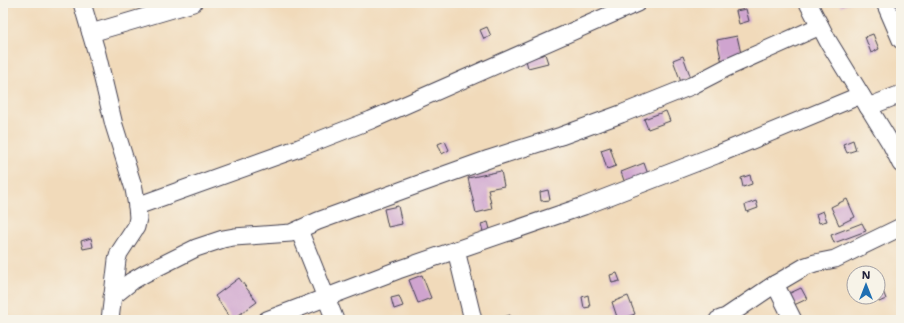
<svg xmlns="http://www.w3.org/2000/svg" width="904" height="323" viewBox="0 0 904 323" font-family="'Shantell Sans',sans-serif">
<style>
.building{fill:#cfa4cf}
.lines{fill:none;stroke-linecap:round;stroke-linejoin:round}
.minor-casing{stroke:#413e4e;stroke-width:19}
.minor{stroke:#fff;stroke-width:17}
</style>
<rect width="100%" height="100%" fill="#f7f3e8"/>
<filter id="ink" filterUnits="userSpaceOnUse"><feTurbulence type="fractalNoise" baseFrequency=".025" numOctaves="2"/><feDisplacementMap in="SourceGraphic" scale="8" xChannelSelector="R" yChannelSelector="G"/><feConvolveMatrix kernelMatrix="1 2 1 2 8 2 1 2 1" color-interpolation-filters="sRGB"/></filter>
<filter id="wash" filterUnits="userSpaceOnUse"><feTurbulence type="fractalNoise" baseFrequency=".012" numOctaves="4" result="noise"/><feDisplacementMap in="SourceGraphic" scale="16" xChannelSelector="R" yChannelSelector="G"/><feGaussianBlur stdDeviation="0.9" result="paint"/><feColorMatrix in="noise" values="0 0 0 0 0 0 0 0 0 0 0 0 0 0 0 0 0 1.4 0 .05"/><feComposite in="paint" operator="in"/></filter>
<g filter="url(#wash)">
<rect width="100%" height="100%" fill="#f1daba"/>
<g id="blocks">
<!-- building -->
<g class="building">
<polygon points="840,3 850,3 841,7"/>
<polygon points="746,9 749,21 739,24 736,11"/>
<polygon points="487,27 491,36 484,39 480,30"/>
<polygon points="873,34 879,49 871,53 865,37"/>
<polygon points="737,36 742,58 722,63 717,40"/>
<polygon points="545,54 548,63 528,68 526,60"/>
<polygon points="683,56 691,78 681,82 673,60"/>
<polygon points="666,111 670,121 648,129 644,119"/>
<polygon points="853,140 856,150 847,153 843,144"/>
<polygon points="445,141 449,150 442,154 438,144"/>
<polygon points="610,147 616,166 607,169 601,150"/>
<polygon points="644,163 650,180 627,189 621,172"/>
<polygon points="501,171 504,186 488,189 492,209 476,213 468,178"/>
<polygon points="750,175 752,184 743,187 741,178"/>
<polygon points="548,190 550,200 541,201 540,192"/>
<polygon points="847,199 855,217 839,225 831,207"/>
<polygon points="756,201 758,208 747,212 745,205"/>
<polygon points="398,206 402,224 388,227 384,209"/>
<polygon points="823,211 827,221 819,223 816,214"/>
<polygon points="488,222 492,237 485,239 481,224"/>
<polygon points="862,223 866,231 834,243 831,235"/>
<polygon points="91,238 93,247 83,249 81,241"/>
<polygon points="617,273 620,281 612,283 610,275"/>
<polygon points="422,275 431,298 418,303 409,280"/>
<polygon points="239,278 257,302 232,320 215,296"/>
<polygon points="801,288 807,299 794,305 788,294"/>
<polygon points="883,291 886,299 879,302 877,297 878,297 878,293"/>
<polygon points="588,295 590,307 584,308 582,297"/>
<polygon points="399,296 403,306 394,309 391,298"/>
<polygon points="628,296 635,314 618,320 612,302"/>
<polygon points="510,315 511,320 494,320"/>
</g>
</g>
</g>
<g filter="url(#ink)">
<use href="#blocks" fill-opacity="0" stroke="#413e4e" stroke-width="1"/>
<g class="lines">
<!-- minor casing -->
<g class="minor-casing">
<g id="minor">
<polyline points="82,3 97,54 114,125 134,189 137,206 138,218 136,227 119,253 117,260 110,320"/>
<polyline points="808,3 828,41 891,144 901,164"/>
<polyline points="885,3 901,40"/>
<polyline points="91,33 193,3"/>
<polyline points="868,107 901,94"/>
<polyline points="137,206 299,148 371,120 637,3"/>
<polyline points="299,230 335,320"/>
<polyline points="456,250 473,320"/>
<polyline points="775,284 793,320"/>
<polyline points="112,297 132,281 144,274 196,248 223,239 234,237 291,233 318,221 422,183 489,159 561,136 621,114 691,86 726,68 820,26"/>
<polyline points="267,320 398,270 584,206 716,155 861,95"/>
<polyline points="718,320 726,317 772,286 806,266 815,263 835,259 901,227"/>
</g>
</g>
<!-- minor -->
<use href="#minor" class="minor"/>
</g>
</g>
<!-- margin -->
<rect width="904" height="323" fill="none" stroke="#f7f3e8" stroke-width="16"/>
<!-- north arrow -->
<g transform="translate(866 285)"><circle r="19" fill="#f7f3e8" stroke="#a29fa3"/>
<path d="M0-3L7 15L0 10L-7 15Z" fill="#1f6fb2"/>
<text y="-6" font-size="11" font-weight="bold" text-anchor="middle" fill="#22223b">N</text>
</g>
</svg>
